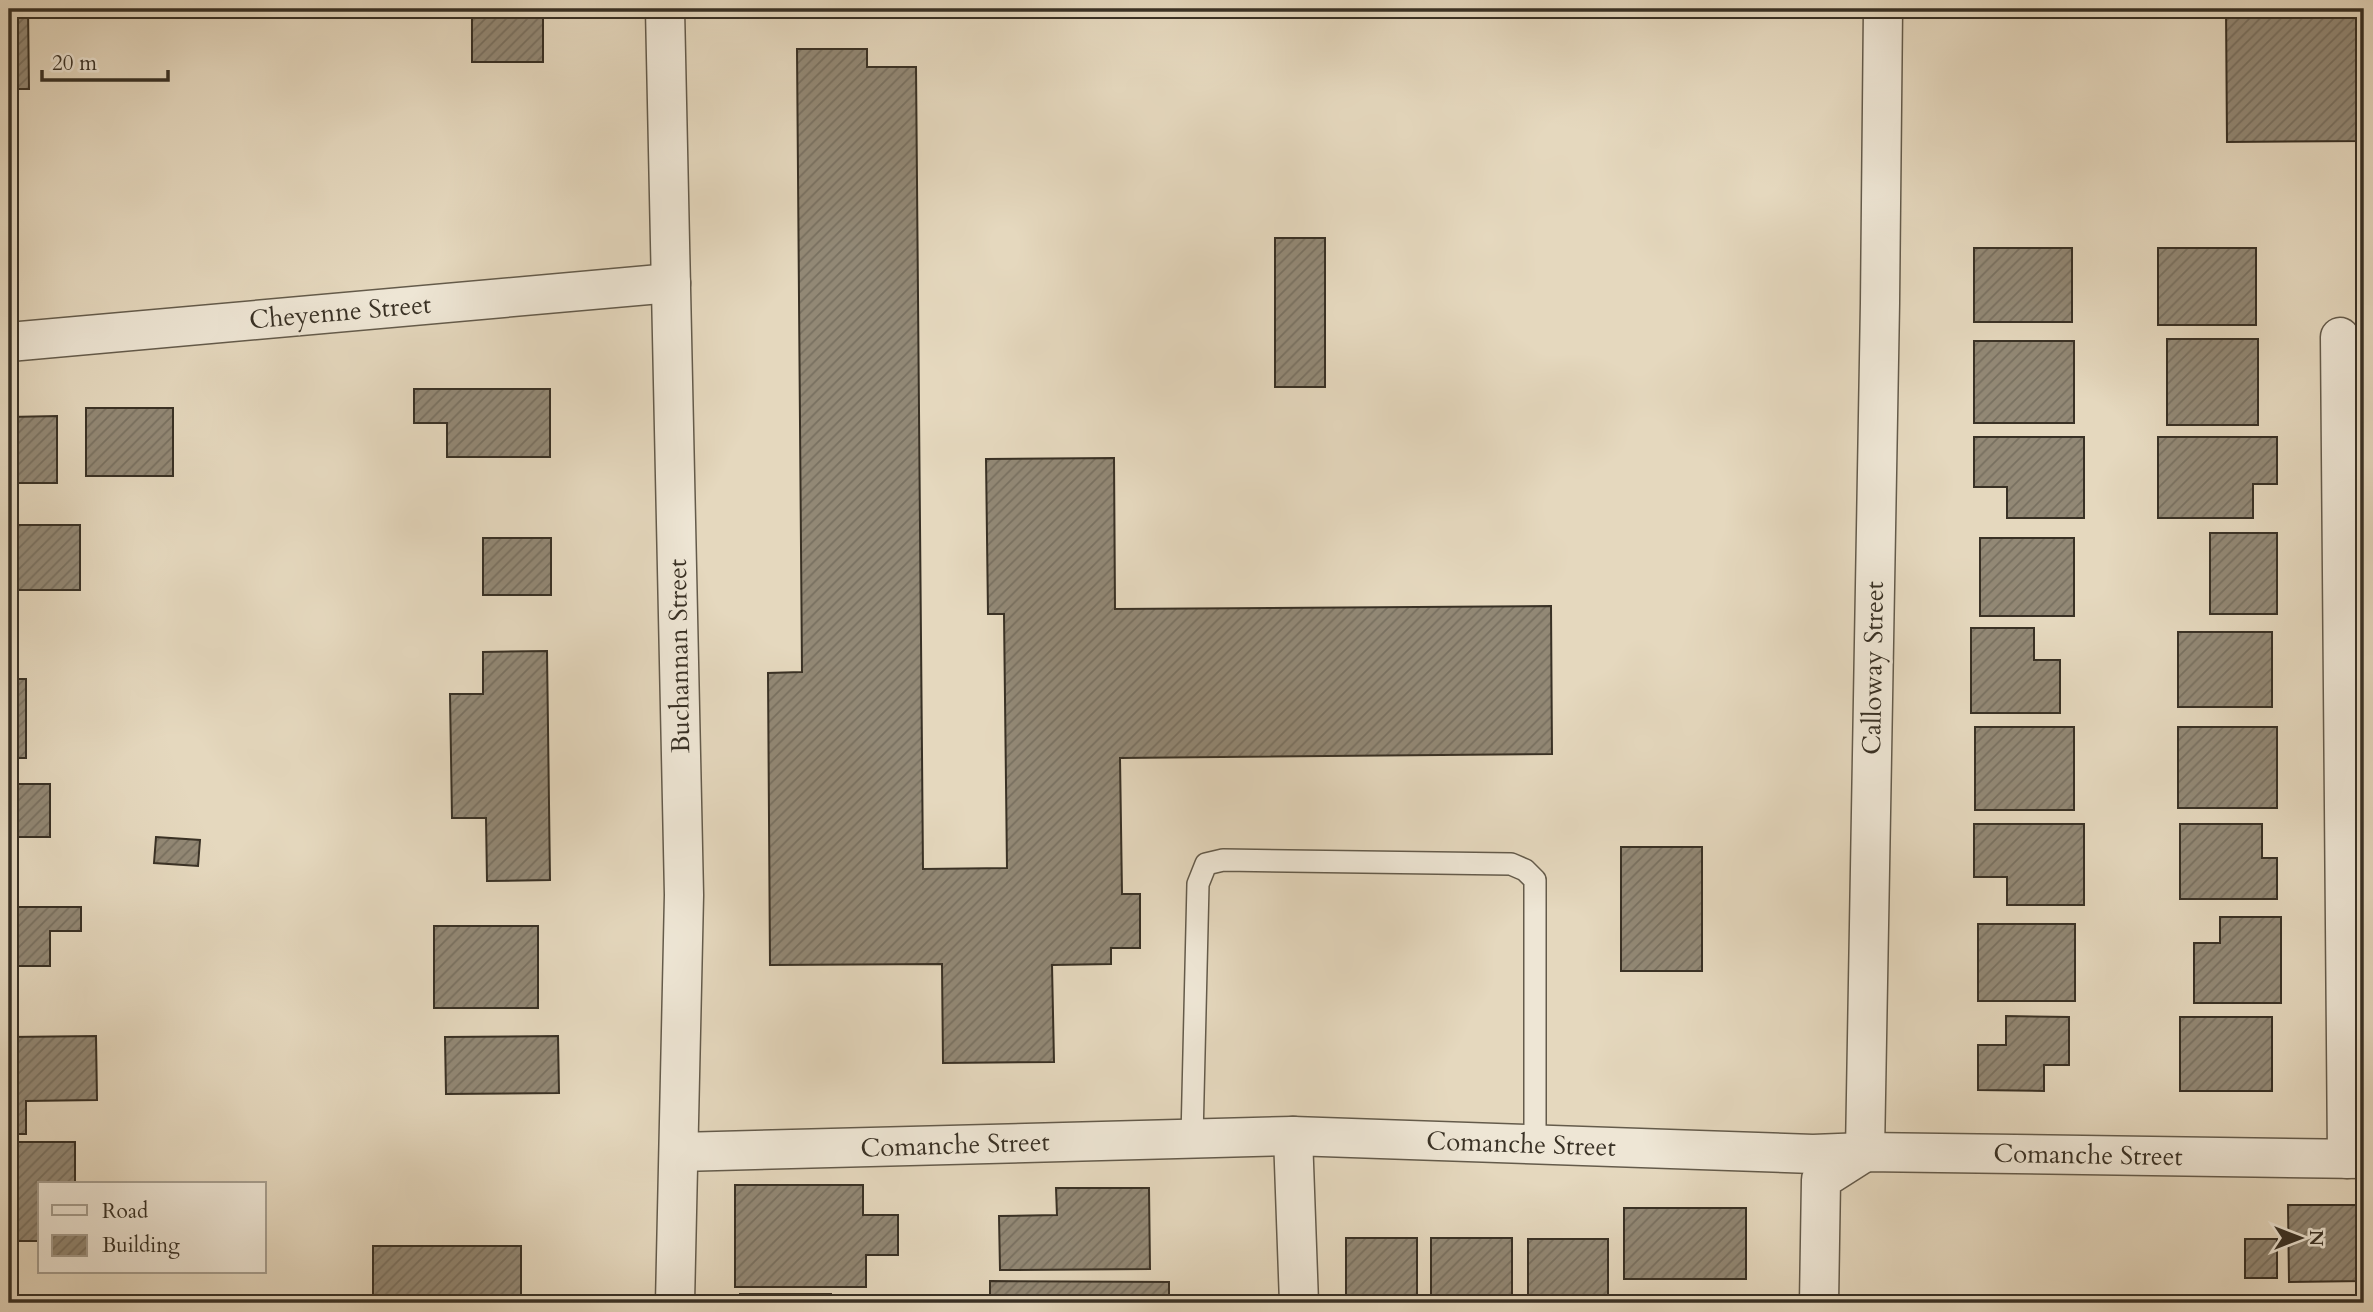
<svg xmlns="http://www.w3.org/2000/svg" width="2373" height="1312" viewBox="0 0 2373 1312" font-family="Cardo,serif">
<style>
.building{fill:url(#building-hatch);stroke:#393125;stroke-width:2}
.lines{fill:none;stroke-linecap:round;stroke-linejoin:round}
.lane-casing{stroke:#645b4b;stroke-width:24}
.street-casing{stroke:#645b4b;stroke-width:41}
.lane{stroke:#eee6d5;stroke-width:21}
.street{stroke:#eee6d5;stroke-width:38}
.labels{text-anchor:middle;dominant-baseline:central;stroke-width:6;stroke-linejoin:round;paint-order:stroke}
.street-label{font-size:26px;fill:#393125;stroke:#eee6d5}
</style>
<defs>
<pattern id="building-hatch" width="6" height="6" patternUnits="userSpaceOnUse" patternTransform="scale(1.75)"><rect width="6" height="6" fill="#928875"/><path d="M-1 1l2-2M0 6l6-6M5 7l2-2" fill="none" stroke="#787060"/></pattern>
</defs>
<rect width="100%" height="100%" fill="#e5d8be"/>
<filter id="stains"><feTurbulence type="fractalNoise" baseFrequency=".00286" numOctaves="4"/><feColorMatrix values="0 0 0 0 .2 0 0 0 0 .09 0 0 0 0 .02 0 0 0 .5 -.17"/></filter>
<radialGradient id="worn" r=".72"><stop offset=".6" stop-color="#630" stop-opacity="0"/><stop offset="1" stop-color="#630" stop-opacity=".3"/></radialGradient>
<!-- building -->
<g class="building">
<polygon points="9,9 28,9 29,89 9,89"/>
<rect x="472" y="9" width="71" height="53"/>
<rect x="922" y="9" width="61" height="7"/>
<polygon points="2226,9 2363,9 2364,141 2227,142"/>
<polygon points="797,49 867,49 867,67 916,67 923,869 1007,868 1004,614 988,614 986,459 1114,458 1115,609 1551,606 1552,754 1120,758 1122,894 1140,894 1140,948 1111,948 1111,964 1052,965 1054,1062 943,1063 942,964 770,965 768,673 802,672"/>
<rect x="1275" y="238" width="50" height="149"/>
<rect x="1974" y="248" width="98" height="74"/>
<rect x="2158" y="248" width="98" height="77"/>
<rect x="2167" y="339" width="91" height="86"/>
<rect x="1974" y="341" width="100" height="82"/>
<polygon points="414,389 550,389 550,457 447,457 447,423 414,423"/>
<rect x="86" y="408" width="87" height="68"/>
<polygon points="57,416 57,483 9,483 9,417"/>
<polygon points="1974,437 2084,437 2084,518 2007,518 2007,487 1974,487"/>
<polygon points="2158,437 2277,437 2277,484 2253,484 2253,518 2158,518"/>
<rect x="9" y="525" width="71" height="65"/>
<rect x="2210" y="533" width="67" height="81"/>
<rect x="483" y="538" width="68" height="57"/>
<rect x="1980" y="538" width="94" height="78"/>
<polygon points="1971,628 2034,628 2034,660 2060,660 2060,713 1971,713"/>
<rect x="2178" y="632" width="94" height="75"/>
<polygon points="547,651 550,880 487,881 486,818 452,818 450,694 483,694 483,652"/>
<rect x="9" y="679" width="17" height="79"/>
<rect x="1975" y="727" width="99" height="83"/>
<rect x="2178" y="727" width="99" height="81"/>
<rect x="9" y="784" width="41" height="53"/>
<polygon points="1974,824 2084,824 2084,905 2007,905 2007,877 1974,877"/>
<polygon points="2180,824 2262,824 2262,858 2277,858 2277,899 2180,899"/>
<polygon points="156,837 200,840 198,866 154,863"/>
<rect x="1621" y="847" width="81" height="124"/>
<polygon points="9,907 81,907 81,931 50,931 50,966 9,966"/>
<polygon points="2220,917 2281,917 2281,1003 2194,1003 2194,943 2220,943"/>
<rect x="1978" y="924" width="97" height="77"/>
<rect x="434" y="926" width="104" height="82"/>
<polygon points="2006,1016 2069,1017 2069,1065 2044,1065 2044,1091 1978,1090 1978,1045 2006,1045"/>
<rect x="2180" y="1017" width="92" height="74"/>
<polygon points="96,1036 97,1100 26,1101 26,1134 9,1134 9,1037"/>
<polygon points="558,1036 559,1093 446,1094 445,1037"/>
<polygon points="9,1142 75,1142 75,1184 40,1184 40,1241 9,1241"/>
<polygon points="735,1185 863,1185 863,1215 898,1215 898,1255 866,1255 866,1287 735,1287"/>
<polygon points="1056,1188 1149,1188 1150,1269 1000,1270 999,1216 1057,1215"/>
<polygon points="2288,1205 2364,1205 2364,1281 2289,1282"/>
<rect x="1624" y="1208" width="122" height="71"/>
<rect x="1346" y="1238" width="71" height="65"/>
<rect x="1431" y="1238" width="81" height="65"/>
<rect x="1528" y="1239" width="80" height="64"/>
<rect x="2245" y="1239" width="32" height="39"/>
<rect x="373" y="1246" width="148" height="57"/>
<polygon points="990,1281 1169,1282 1169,1303 990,1303"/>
<rect x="740" y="1294" width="91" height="9"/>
<rect x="1636" y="1295" width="112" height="8"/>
<rect x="2308" y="1298" width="56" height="5"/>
</g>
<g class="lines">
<!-- lane casing -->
<g class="lane-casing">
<polyline id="lane" points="1192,1138 1198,884 1206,864 1223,860 1511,864 1525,870 1535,880 1535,1145"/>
</g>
<!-- street casing -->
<g class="street-casing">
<g id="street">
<polyline points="665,9 684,895 675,1303"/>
<polyline points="2340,337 2347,1159"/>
<polyline points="9,342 671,283"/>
<polyline points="1293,1136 1299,1303"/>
<polyline points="679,1152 1293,1136 1813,1154 1865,1152 2364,1159"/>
<polyline points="1819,1303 1821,1180 1865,1152 1880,303 1883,9"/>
</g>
</g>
<!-- lane -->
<use href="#lane" class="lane"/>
<!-- street -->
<use href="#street" class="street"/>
</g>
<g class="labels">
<!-- street labels -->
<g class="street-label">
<text transform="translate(340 312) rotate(-5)">Cheyenne Street</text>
<text transform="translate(679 656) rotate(-91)">Buchannan Street</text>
<text transform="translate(1873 668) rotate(-89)">Calloway Street</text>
<text transform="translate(1521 1144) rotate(2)">Comanche Street</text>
<text transform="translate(955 1145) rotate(-2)">Comanche Street</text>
<text transform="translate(2088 1155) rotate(1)">Comanche Street</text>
</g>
</g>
<!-- margin -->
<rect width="2373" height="1312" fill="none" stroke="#e5d8be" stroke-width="35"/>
<rect x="10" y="10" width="2352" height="1291" fill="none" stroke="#393125" stroke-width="3.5"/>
<rect x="18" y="18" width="2338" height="1277" fill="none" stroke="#393125" stroke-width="2"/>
<!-- legend -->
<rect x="38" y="1182" width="228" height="91" fill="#eee6d5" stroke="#a69e8f" stroke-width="2"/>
<rect x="52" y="1205" width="35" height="10" fill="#eee6d5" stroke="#a69e8f" stroke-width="2"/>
<text x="102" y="1218" font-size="21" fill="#393125">Road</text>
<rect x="52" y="1235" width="35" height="21" fill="url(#building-hatch)" stroke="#a69e8f" stroke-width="2"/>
<text x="102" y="1252" font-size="21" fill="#393125">Building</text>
<!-- north arrow -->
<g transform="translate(2300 1238) rotate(90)" stroke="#eee6d5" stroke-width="5" paint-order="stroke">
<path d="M0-5L12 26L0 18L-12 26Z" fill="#393125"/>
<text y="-10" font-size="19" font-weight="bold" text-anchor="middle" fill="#393125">N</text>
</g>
<!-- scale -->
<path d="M42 70v10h126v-10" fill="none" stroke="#393125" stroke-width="3.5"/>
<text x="52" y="70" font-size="21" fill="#393125" stroke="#eee6d5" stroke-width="5" paint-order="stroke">20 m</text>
<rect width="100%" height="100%" filter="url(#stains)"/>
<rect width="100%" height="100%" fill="url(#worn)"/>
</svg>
